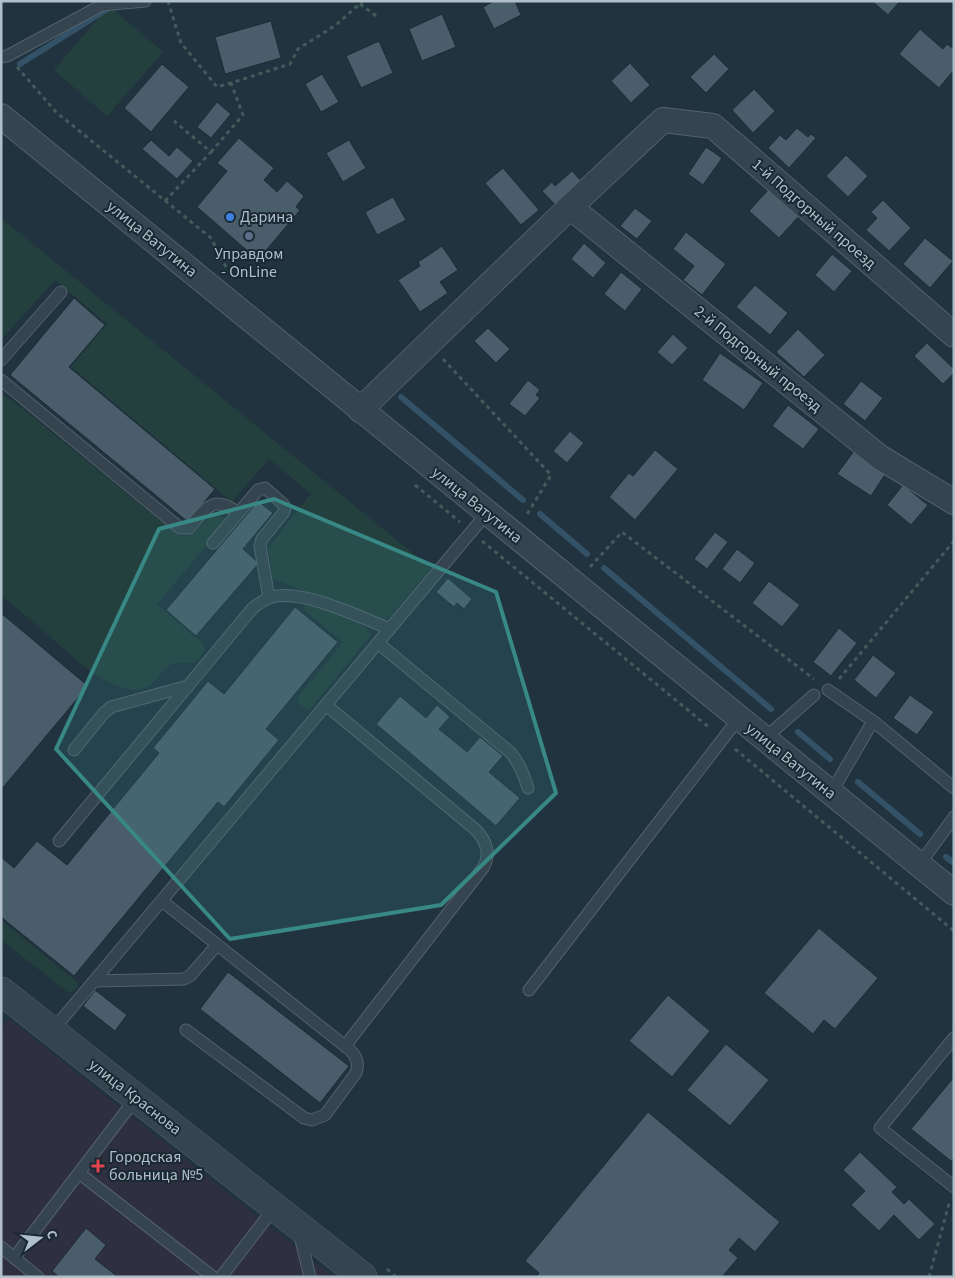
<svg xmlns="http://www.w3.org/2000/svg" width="955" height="1278" viewBox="0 0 955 1278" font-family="'Source Sans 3',sans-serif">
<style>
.medical{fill:#2e2f3f}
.green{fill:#23403e}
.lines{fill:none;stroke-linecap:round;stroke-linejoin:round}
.stream{stroke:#335267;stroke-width:6}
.building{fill:#495d6a;stroke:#1c2b35}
.service-casing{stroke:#53626c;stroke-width:13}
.minor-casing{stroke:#53626c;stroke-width:26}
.tertiary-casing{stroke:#53626c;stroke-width:29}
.path{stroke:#415c5a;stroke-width:3;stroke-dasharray:4 4;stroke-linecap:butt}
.service{stroke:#35444f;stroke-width:11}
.minor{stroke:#35444f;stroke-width:24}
.tertiary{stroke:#35444f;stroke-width:28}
.marked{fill:#388885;fill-opacity:0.2;stroke:#388885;stroke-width:4;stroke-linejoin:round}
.shop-dot{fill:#3f7fe0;stroke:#1a2933;stroke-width:2}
.service-dot{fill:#5c6f8a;stroke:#1a2933;stroke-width:2}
.health-dot{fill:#e0444e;stroke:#1a2933;stroke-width:2}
.labels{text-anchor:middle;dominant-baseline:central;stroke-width:4;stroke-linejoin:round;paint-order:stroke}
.street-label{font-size:16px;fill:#b1bfca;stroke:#1a2933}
.poi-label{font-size:16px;fill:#b1bfca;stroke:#1a2933;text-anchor:start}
</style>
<rect width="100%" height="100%" fill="#21333f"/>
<!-- medical -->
<polygon class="medical" points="8,1018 333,1277 1,1277 1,1029"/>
<!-- green -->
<g class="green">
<polygon points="109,6 163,52 107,116 54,70"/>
<polygon points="1,218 431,568 389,618 383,622 273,579 268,548 311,494 269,459 232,502 71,367 107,324 55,280 1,340"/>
<path d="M1 394 13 401 177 534C202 545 203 501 228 520L157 604 202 643 205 650C191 673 183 657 170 665 159 672 154 687 141 689 126 692 106 682 95 674 84 667 75 658 65 650 44 631 23 613 1 595Z"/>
<path d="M311 604C325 609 367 621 371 635L311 708 307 710 297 702 298 697 343 642 304 610 305 605Z"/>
<polygon points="1,920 77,982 78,987 73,992 68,992 1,940"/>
</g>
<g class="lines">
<!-- stream -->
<g class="stream">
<polyline points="20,64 112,6"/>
<polyline points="401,397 523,500"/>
<polyline points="540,514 587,554"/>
<polyline points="604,568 771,709"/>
<polyline points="798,732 830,759"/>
<polyline points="858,782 920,834"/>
<polyline points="946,857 954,863"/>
</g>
</g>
<!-- building -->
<g class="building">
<polygon points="494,1 515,1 521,15 494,29 483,7"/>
<polygon points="872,1 900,1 888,15"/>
<polygon points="442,14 456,47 422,61 409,29"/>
<polygon points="271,21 281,58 225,74 215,37"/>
<polygon points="920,29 943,49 947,44 954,49 954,70 939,88 899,54"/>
<polygon points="379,41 393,73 361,88 346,56"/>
<polygon points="714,54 729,69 706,93 690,77"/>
<polygon points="630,63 650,85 631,103 611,81"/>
<polygon points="162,64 189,87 151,132 124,108"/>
<polygon points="322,74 339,102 321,112 305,84"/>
<polygon points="754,89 775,111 753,133 732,110"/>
<polygon points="217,102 231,114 211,138 197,127"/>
<polygon points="797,128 808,137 811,134 816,138 789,168 768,148 780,135 786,140"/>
<polygon points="239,138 274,168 264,180 277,192 287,181 304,196 296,207 300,210 258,260 197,207 227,171 217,163"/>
<polygon points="151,140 169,156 177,147 193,161 177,179 142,149"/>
<polygon points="349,140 366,168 343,182 326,153"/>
<polygon points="706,147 722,158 703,185 688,174"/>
<polygon points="846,155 868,176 848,197 826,176"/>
<polygon points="503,168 539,210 521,225 485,183"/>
<polygon points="572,171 585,185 559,209 542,191 552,182 555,186"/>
<polygon points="770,188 800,215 779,238 749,211"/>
<polygon points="393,197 406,220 377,235 365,212"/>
<polygon points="883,200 911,228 889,251 866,230 877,218 871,212"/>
<polygon points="635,208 652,221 637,239 620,226"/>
<polygon points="686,232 726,264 702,295 683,280 694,266 673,249"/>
<polygon points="925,238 953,261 930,288 903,264"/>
<polygon points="584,243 606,263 593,278 571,259"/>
<polygon points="442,246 458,270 440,282 448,293 420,312 398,280 420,266 418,262"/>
<polygon points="832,254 852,271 834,292 815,275"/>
<polygon points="621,272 642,289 625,311 604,294"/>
<polygon points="755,285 788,313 770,335 736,307"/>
<polygon points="74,298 105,325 69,367 215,489 188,522 10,375"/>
<polygon points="488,328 510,349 496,363 474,341"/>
<polygon points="798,329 825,355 804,377 776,352"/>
<polygon points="673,334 688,348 672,365 657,352"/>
<polygon points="927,343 954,369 954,373 943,384 914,356"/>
<polygon points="720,353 763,383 744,410 702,380"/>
<polygon points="528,380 540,390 536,395 540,398 525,416 509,404"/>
<polygon points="861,381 883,398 865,421 843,404"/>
<polygon points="788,405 819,429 803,449 772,426"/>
<polygon points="570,431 584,443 567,463 553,451"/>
<polygon points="655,450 678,469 635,520 609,497 629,473 633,476"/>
<polygon points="854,451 886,473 871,496 837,474"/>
<polygon points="903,485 928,505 911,525 887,505"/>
<polygon points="258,501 273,513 243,549 259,563 196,636 166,610"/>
<polygon points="715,532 728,542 707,569 694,559"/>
<polygon points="737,549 755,563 740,583 722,569"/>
<polygon points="448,578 472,599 464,609 457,603 454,607 436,592"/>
<polygon points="769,581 800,605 782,627 752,603"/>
<polygon points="295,607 338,642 266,729 279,740 224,807 218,802 74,976 1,917 1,857 14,868 37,841 67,865 159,753 153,748 208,681 224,694"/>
<polygon points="1,613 88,686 1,790"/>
<polygon points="839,628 857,643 831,676 813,662"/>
<polygon points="873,655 896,673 876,698 854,680"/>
<polygon points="910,695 934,712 917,735 893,718"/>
<polygon points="400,696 426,718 437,705 450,717 439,729 467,752 480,737 503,756 489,772 520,798 496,826 376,724"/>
<polygon points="819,928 878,978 835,1029 824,1020 813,1034 764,993"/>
<polygon points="228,972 349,1066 320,1103 200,1009"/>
<polygon points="95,990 127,1015 115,1031 83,1006"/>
<polygon points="668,995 710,1031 672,1077 629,1041"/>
<polygon points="726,1044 769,1080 730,1126 687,1090"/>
<polygon points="954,1077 954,1158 951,1161 911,1129"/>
<polygon points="648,1112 780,1222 755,1252 739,1238 729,1250 738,1258 722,1277 536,1277 539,1273 525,1261"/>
<polygon points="860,1152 897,1187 892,1192 904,1204 909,1199 935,1224 919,1240 894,1215 879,1231 851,1205 865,1191 843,1170"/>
<polygon points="86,1228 106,1245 95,1259 118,1277 59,1277 52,1271"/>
</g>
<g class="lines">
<!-- service casing -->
<g class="service-casing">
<g id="service">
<polyline points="1,57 7,56 102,5 145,1"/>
<polyline points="1,360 61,292"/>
<path d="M1 380 180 528H189C205 510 213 493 238 513"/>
<polyline points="213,543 258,490 265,488 283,504 285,508 284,512 262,539 260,546 269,598"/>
<path d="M378 643 511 753C520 764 524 775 528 788"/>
<polyline points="828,690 873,721 954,788"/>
<path d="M326 705 476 830C487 842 491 854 483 868L345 1046"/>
<polyline points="764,739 814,695"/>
<polyline points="74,750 103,714 111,707 188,686"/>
<polyline points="831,793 873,721"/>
<path d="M59 841 252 609C258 604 264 599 272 597 303 589 360 617 390 629"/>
<polyline points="919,865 954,817"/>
<path d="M162 901 350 1050C357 1057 359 1063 356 1073L325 1115 312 1120 304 1118 186 1030"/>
<polyline points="95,981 184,979 190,976 217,945"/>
<polyline points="529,990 739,718"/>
<polyline points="52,1031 487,513"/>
<polyline points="954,1038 880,1128 954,1187"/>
<polyline points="79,1173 213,1277"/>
<polyline points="299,1232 310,1277"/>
<polyline points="1,1247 38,1277"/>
<polyline points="14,1258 136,1098"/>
<polyline points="221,1277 275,1207"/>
</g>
</g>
<!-- minor casing -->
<g class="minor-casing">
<g id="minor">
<polyline points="1,116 954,893"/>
<polyline points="570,207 881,458 954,502"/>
<polyline points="360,410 570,207 663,120 713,126 954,335"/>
</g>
</g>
<!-- tertiary casing -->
<g class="tertiary-casing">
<polyline id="tertiary" points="1,991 363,1277"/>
</g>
<!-- path -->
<g class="path">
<polyline points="168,1 181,43 217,87 231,83"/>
<polyline points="360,4 379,18"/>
<polyline points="17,67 56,112 211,238 228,271"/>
<polyline points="211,152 243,115 231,83 290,64 298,49 336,25 363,1"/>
<polyline points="165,201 211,152 174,121"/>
<polyline points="443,359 551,475 526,516"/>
<polyline points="415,485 460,522"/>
<polyline points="482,541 711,729"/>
<polyline points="590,567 622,532 814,679"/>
<polyline points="839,679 954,541"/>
<polyline points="735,749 954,931"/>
<polyline points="387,1269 396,1277"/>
<polyline points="929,1277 950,1200"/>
</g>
<!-- service -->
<use href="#service" class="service"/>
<!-- minor -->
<use href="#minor" class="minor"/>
<!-- tertiary -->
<use href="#tertiary" class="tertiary"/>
</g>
<!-- marked area -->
<path class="marked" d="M274 499 496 592 556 793 441 905 230 939 56 749 159 529Z"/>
<!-- markers -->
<circle class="shop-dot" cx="230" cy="217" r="5"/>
<circle class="service-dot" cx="249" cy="236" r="5"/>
<path class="health-dot" d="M95.5 1158.5h5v5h5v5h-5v5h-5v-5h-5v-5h5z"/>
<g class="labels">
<!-- street labels -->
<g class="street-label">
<text transform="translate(814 214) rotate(41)">1-й Подгорный проезд</text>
<text transform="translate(152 239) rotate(39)">улица Ватутина</text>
<text transform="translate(758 359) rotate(39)">2-й Подгорный проезд</text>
<text transform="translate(477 505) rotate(39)">улица Ватутина</text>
<text transform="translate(791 761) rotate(39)">улица Ватутина</text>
<text transform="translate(135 1097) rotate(38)">улица Краснова</text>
</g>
<!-- poi labels -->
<g class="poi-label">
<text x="240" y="217">Дарина</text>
<text x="249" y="254" text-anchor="middle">Управдом<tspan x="249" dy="18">- OnLine</tspan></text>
<text x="109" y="1157">Городская<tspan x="109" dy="18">больница №5</tspan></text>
</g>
</g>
<!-- border -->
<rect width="955" height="1278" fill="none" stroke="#b1bfca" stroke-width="5"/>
<!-- north arrow -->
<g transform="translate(40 1238) rotate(74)" stroke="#1a2933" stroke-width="4" paint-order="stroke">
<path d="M0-4L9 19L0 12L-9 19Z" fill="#b1bfca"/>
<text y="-8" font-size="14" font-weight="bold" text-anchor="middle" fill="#b1bfca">С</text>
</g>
</svg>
